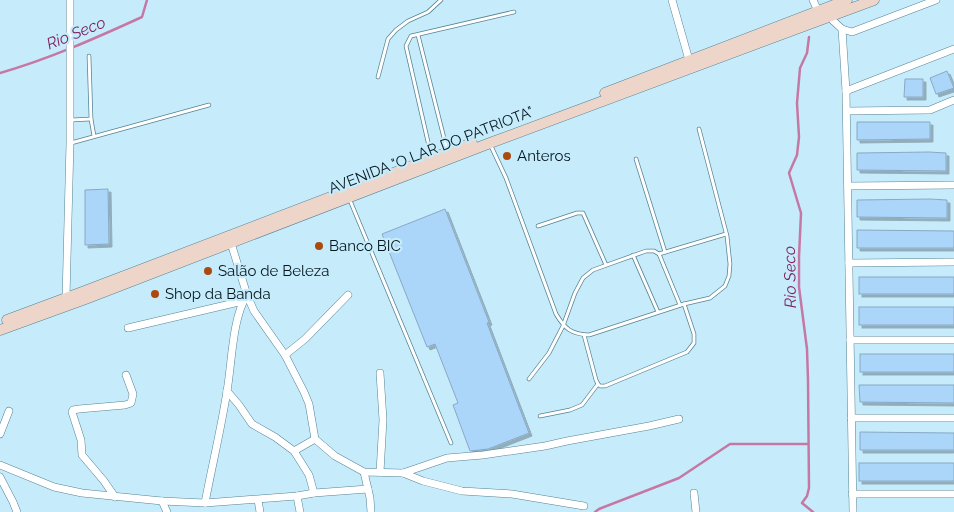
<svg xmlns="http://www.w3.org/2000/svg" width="954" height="512" viewBox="0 0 954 512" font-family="Raleway,sans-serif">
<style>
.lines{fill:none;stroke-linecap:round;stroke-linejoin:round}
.stream{stroke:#c678a5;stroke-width:2.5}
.building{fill:#abd5f9;stroke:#88a9c6;filter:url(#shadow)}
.lane-casing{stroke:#568394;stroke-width:4.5}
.street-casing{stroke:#568394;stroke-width:8}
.secondary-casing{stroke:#568394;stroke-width:11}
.lane{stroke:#fff;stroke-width:3}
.street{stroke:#fff;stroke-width:7}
.secondary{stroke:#eed5ca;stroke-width:10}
.poi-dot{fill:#ab490e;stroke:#c6ecfc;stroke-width:2}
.labels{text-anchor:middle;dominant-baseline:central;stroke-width:4.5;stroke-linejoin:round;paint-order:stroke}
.street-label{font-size:15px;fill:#05171e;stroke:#c6ecfc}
.poi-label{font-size:15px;fill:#05171e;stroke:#c6ecfc;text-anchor:start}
.water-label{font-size:16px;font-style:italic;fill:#7e225e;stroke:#c6ecfc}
</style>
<defs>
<filter id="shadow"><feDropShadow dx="3" dy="3" stdDeviation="0" flood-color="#0004"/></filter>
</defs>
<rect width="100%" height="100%" fill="#c6ecfc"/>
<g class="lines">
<!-- stream -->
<g class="stream">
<polyline points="809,37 807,53 800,68 797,103 799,137 797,155 789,173 801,213 799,257 799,287 807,349 808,380 809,488 807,496 802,503 813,512"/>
<path d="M0 73C49 59 96 38 142 17L147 0"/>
<polyline points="595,512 599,509 679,478 730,444 808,444"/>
</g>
</g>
<!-- building -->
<g class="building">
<polygon points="947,71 954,88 936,94 930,78"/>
<polygon points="905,79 923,79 923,97 904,97"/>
<polygon points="857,122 930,122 930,139 857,140"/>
<polygon points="929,152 946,153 946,171 857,170 857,153"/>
<polygon points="108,189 109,244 85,245 85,190"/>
<polygon points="930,199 947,200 947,218 857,217 857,200"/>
<polygon points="445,209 489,322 487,323 529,433 488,449 470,451 453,405 458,403 435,344 427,347 382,234"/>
<polygon points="857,230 954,231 954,248 857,248"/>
<rect x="859" y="277" width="95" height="17"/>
<rect x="859" y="307" width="95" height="18"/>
<rect x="860" y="354" width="94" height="18"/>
<polygon points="859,385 954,385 954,403 860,402"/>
<polygon points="860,432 954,433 954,450 860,450"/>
<rect x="859" y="463" width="95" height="18"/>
</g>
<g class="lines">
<!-- lane casing -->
<g class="lane-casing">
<g id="lane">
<polyline points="418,35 447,150"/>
<polyline points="89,56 91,119 94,136"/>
<polyline points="378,77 388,39 396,30 408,21 428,12 441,0"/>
<polyline points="71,120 91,119"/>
<polyline points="71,143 209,105"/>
<path d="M490 144 506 178 556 314C565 329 571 334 589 335L684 304 710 298 725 286 729 276 730 264 727 236 699 129"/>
<polyline points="431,155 406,46 411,36 514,12"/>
<polyline points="636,159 665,252"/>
<polyline points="349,198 451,443"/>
<polyline points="538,226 577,213 583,213 606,265"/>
<polyline points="659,254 726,234"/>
<polyline points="633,255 658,312"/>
<polyline points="584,335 596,380 598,384 600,386 605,386 687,352 694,343 694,334 684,304"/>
<polyline points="529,379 549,353 563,326 575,293 583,278 593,270 646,251 654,251 659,254 680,305"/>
<polyline points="540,416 570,410 582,405 598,384"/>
</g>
</g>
<!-- street casing -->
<g class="street-casing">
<g id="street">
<polyline points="672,0 689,60"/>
<polyline points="813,0 818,11"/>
<polyline points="829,17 842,29 852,32 936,0"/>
<polyline points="842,29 846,91 853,512"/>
<polyline points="846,91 954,49"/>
<polyline points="847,111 930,110 954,100"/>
<polyline points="848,186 954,185"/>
<polyline points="231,243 247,295 254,311 285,355 304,392 309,404 315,439 335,456 364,472 403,473 423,481 462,491 512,494 584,506"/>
<polyline points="849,263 954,262"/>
<polyline points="66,298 70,143 70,0"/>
<polyline points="128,328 243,301"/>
<polyline points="850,340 954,340"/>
<polyline points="285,355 305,339 348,295"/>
<polyline points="380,373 383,420 380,472"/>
<polyline points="227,391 239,405 252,424 275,437 294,451 309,475 314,493"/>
<polyline points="851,418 954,418"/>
<polyline points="0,434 9,411"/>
<polyline points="294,451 315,439"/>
<polyline points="0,465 54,487 82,493 162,501 205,503 297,496 314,493 368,489"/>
<polyline points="364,472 370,498 371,512"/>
<polyline points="403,473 447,458 483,455 545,446 567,441 649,426 679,419"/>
<polyline points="0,477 13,502 17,512"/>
<polyline points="694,493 696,512"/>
<polyline points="852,494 954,494"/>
<polyline points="297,496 300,512"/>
<polyline points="115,497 104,481 82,455 81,440 72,412 73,410 79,409 125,405 131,403 133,394 126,375"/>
<polyline points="258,500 260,512"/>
<polyline points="162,501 167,512"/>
<path d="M205 503C212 466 221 429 227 391 232 363 232 318 247 295"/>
</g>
</g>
<!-- secondary casing -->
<g class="secondary-casing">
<g id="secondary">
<polyline points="605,93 847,0"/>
<polyline points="7,320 85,291 472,143"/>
<polyline points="0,330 88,298 490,143 874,0"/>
</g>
</g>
<!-- lane -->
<use href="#lane" class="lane"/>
<!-- street -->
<use href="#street" class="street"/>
<!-- secondary -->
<use href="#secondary" class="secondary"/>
</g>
<!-- markers -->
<g class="poi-dot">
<circle cx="507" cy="156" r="5"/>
<circle cx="319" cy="246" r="5"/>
<circle cx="208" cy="271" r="5"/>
<circle cx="155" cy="294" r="5"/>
</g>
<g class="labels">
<!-- street labels -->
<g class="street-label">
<text transform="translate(431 150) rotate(-21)">AVENIDA "O LAR DO PATRIOTA"</text>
</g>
<!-- poi labels -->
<g class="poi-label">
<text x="517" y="156">Anteros</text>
<text x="329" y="246">Banco BIC</text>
<text x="218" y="271">Salão de Beleza</text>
<text x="165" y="294">Shop da Banda</text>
</g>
<!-- water labels -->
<g class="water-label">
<text transform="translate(76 33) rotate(-22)">Rio Seco</text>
<text transform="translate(790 277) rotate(-91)">Rio Seco</text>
</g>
</g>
</svg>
